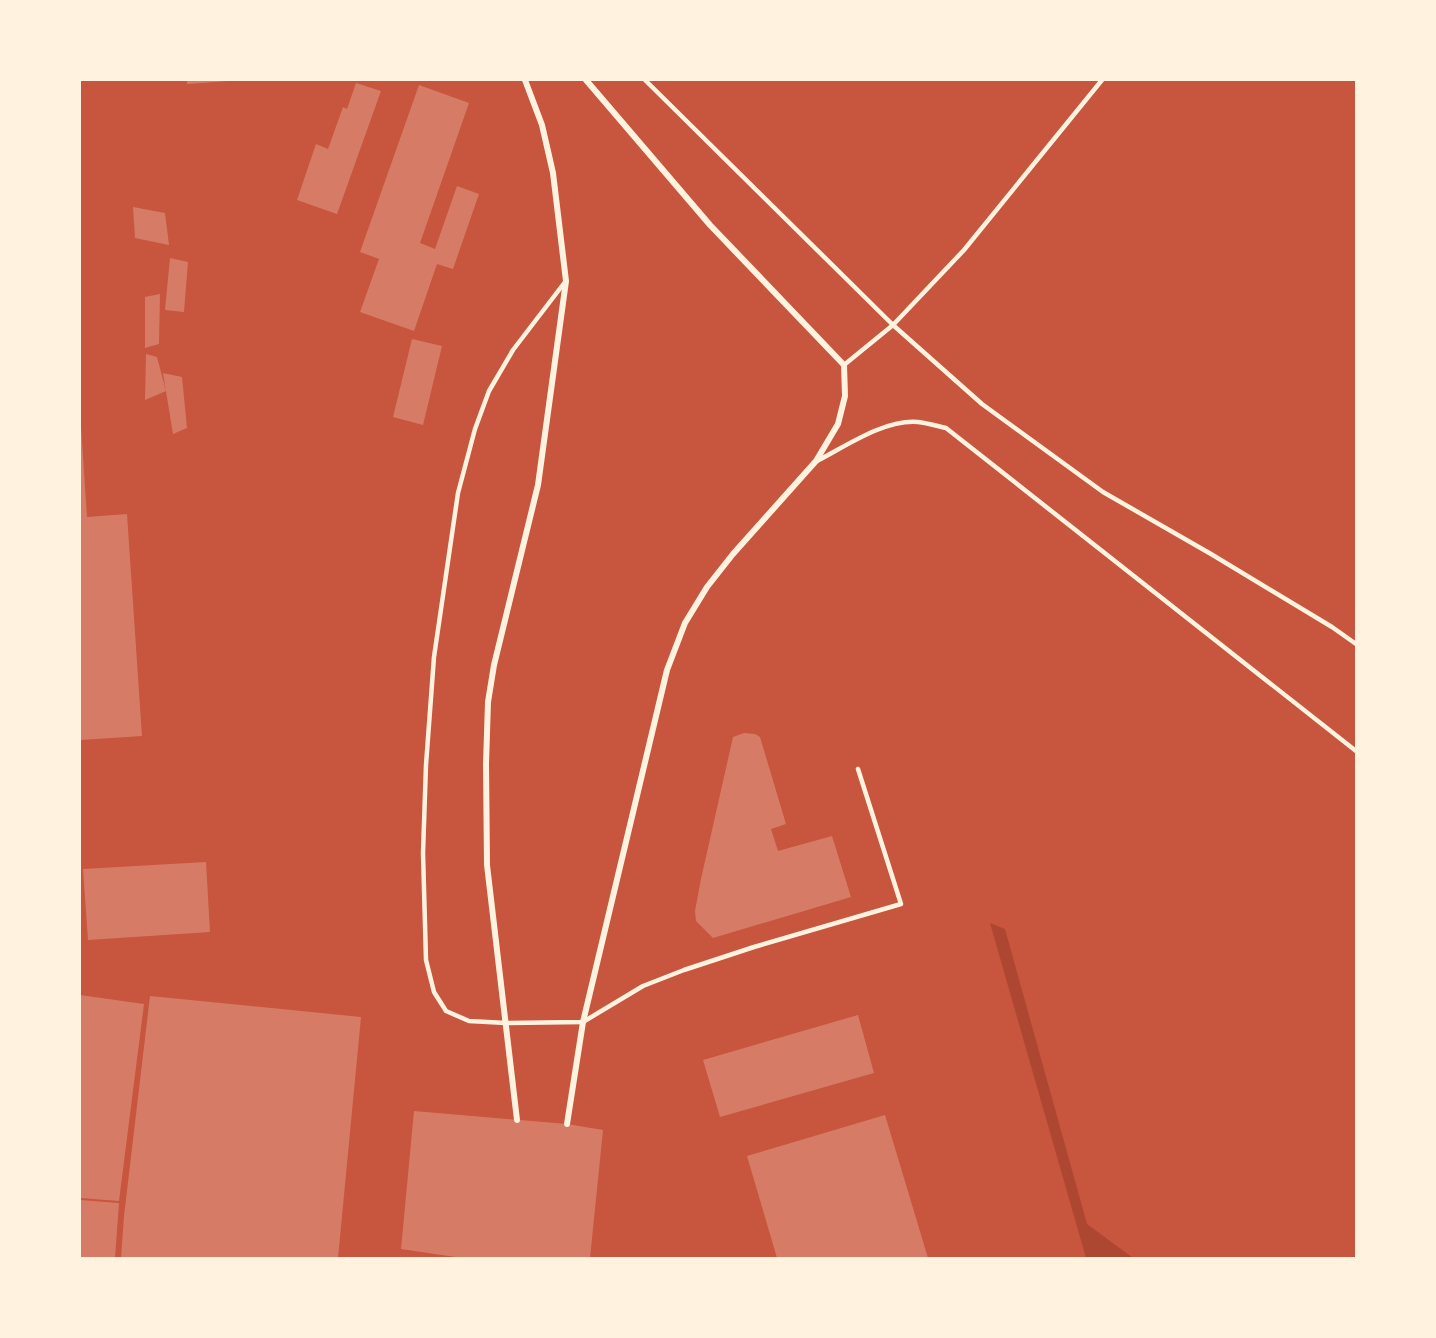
<svg xmlns="http://www.w3.org/2000/svg" width="1436" height="1338" viewBox="0 0 1436 1338" font-family="'Zilla Slab',serif">
<style>
.green{fill:#ae4732}
.building{fill:#d67c66}
.lines{fill:none;stroke-linecap:round;stroke-linejoin:round}
.service{stroke:#fff3e0;stroke-width:4.5}
.minor{stroke:#fff3e0;stroke-width:6}
</style>
<rect width="100%" height="100%" fill="#c8553d"/>
<!-- green -->
<polygon class="green" points="990,923 1005,929 1087,1224 1133,1258 1086,1258"/>
<!-- building -->
<g class="building">
<polygon points="187,80 229,80 229,81 187,84"/>
<polygon points="356,83 381,91 337,214 297,200 316,144 328,149 343,107 347,109"/>
<polygon points="419,85 469,103 420,243 435,249 457,186 479,194 453,269 437,264 414,331 360,312 379,259 360,252"/>
<polygon points="133,207 165,213 169,245 135,238"/>
<polygon points="170,258 188,262 184,312 165,310"/>
<polygon points="160,294 159,344 145,348 145,297"/>
<polygon points="412,339 442,346 423,425 393,417"/>
<polygon points="146,354 157,357 166,391 145,400"/>
<polygon points="163,373 182,377 187,428 173,434"/>
<polygon points="80,426 81,426 87,517 127,514 142,736 80,740"/>
<polygon points="744,733 755,734 760,737 786,824 771,829 778,851 832,836 851,897 713,938 696,921 695,911 701,879 733,737"/>
<polygon points="206,862 210,932 88,940 83,869"/>
<polygon points="80,995 144,1004 119,1201 80,1198"/>
<polygon points="150,996 361,1017 338,1258 121,1258 124,1216"/>
<polygon points="858,1015 874,1073 720,1117 703,1060"/>
<polygon points="414,1111 567,1124 603,1130 590,1258 462,1258 401,1249"/>
<polygon points="885,1115 928,1258 777,1258 747,1156"/>
<polygon points="80,1200 119,1203 115,1258 80,1258"/>
</g>
<g class="lines">
<!-- service -->
<g class="service">
<polyline points="645,80 893,325 982,404 1103,492 1211,554 1332,627 1356,644"/>
<polyline points="565,282 513,350 489,391 475,429 458,493 434,657 426,765 423,853 426,960 434,992 446,1011 469,1021 506,1023 583,1022 643,986 684,970 754,947 901,904 858,769"/>
<polyline points="844,365 893,325 964,250 1102,80"/>
<path d="M817 461C846 446 885 419 918 422 927 423 937 426 946 428L1356 751"/>
</g>
<!-- minor -->
<g class="minor">
<polyline points="517,1120 487,865 486,764 488,702 494,665 538,485 566,281 553,173 542,125 525,80"/>
<polyline points="567,1124 583,1022 667,670 685,623 707,587 733,554 816,461 838,424 845,396 844,365 710,225 586,80"/>
</g>
</g>
<!-- border -->
<rect width="1436" height="1338" fill="none" stroke="#fff3e0" stroke-width="162"/>
</svg>
